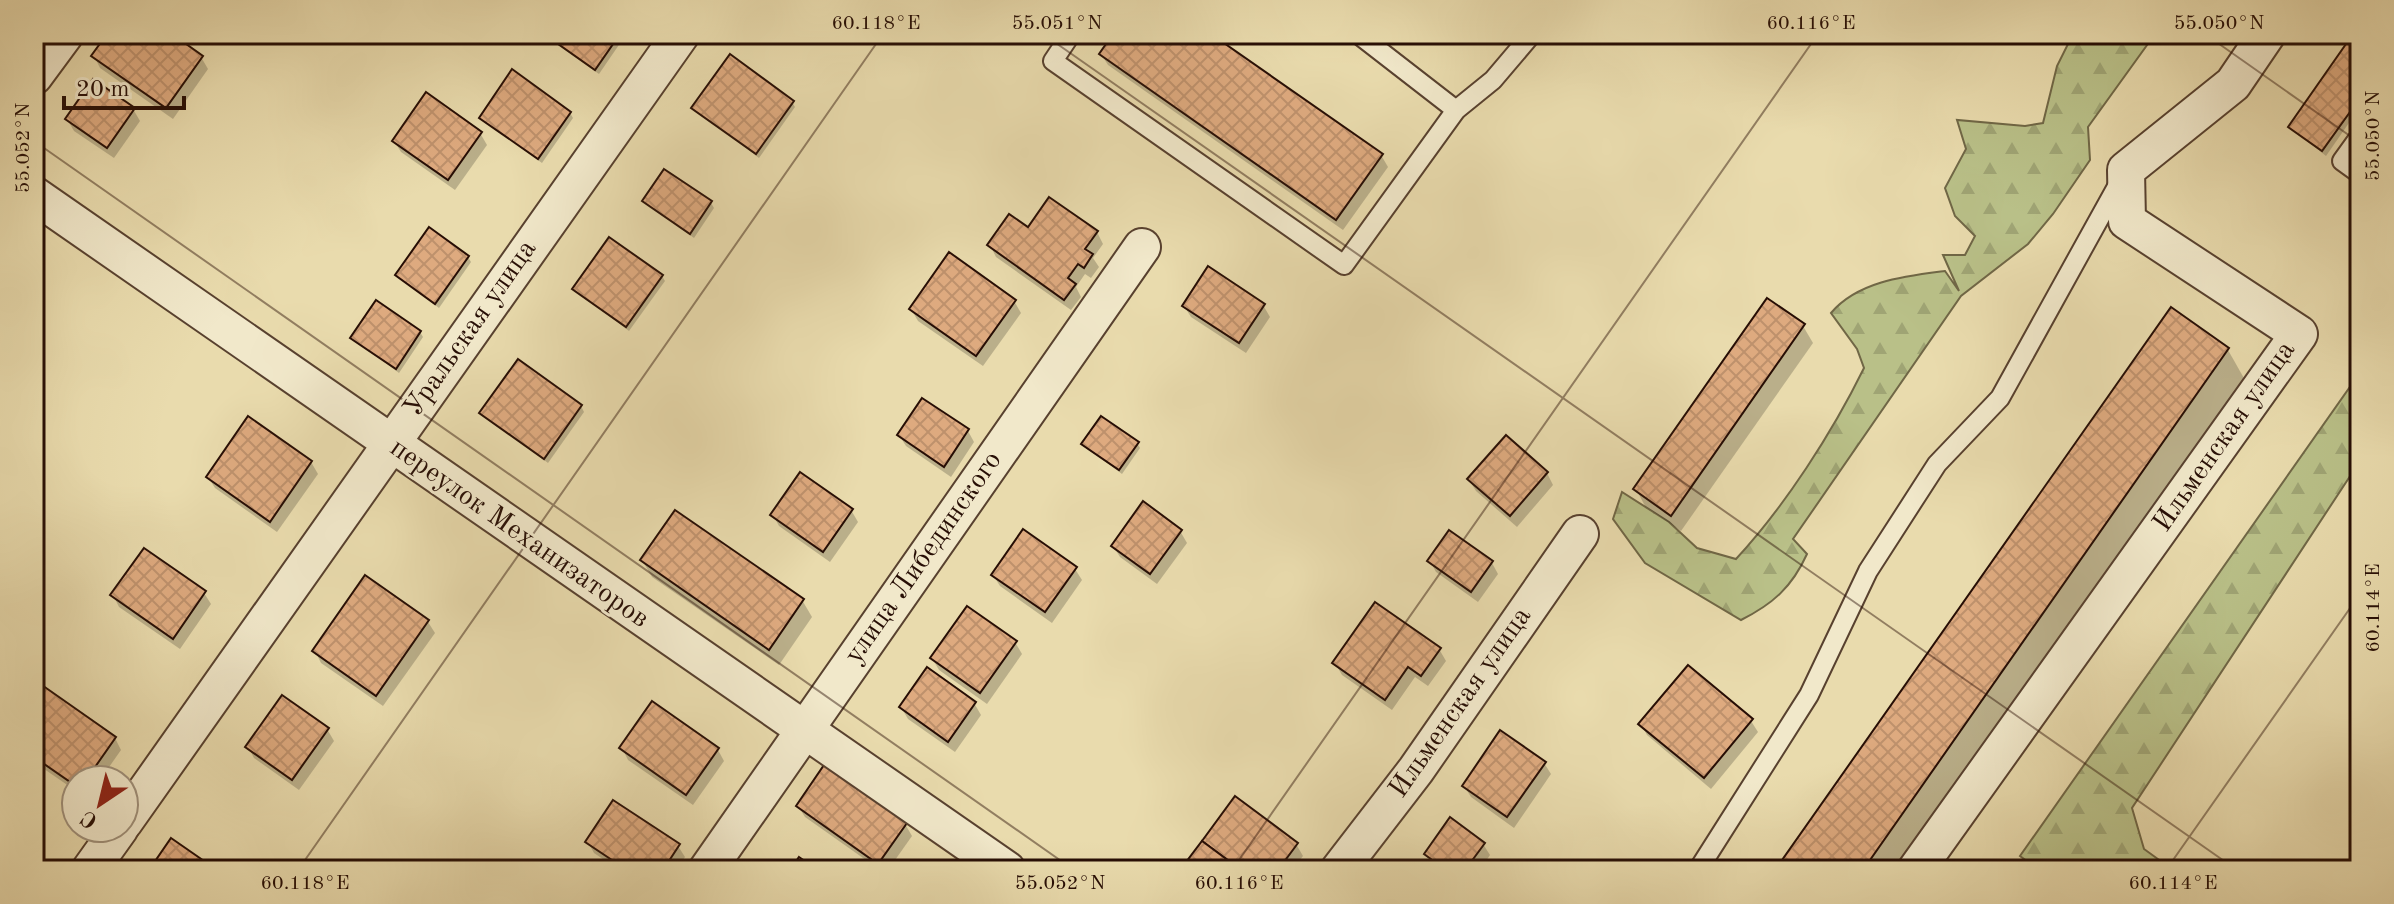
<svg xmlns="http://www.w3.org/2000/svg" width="2394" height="904" viewBox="0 0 2394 904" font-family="'Old Standard TT',serif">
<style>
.forest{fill:url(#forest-firs);stroke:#706746;stroke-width:2}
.shadow{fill:#0003}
.building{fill:url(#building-cross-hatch);stroke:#270e05;stroke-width:2}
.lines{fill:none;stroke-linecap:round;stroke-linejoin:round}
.lane-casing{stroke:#58412f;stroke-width:22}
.street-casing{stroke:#58412f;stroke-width:40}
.lane{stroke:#f1e8ca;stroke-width:18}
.street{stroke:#f1e8ca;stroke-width:36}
.ticks{fill:none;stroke:#270e05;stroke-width:2;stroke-opacity:0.45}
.labels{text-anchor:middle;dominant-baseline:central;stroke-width:6;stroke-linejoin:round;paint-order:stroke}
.street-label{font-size:28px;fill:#270e05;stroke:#f1e8ca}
.neatline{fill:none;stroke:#270e05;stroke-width:3}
.ticks-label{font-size:20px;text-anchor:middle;fill:#270e05}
</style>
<defs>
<pattern id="forest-firs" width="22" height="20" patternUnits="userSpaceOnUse" patternTransform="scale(2)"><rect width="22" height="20" fill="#b9c088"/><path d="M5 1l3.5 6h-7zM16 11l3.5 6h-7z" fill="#9fa474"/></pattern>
<pattern id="building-cross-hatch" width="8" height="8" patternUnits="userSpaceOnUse" patternTransform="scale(2)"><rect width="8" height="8" fill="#deaa7f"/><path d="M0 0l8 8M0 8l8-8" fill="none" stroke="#be916c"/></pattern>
</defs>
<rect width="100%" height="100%" fill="#e9dbad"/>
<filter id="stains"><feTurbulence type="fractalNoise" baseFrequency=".0025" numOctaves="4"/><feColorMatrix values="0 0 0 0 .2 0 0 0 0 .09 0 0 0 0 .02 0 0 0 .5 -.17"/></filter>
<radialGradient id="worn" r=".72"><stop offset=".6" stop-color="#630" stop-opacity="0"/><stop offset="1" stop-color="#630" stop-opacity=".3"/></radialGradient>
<!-- forest -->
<g class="forest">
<path d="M2073 34H2155L2088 127 2090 160 2053 214 2028 244 1961 296 1793 539 1807 554C1792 587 1773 604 1741 620L1645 563 1613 519 1622 492 1669 522 1697 548 1736 559C1785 506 1832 433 1864 368L1857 349 1831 313C1858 281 1906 276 1945 271L1959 291 1943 255H1965L1975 236 1955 216 1945 188 1966 149 1957 120 2025 126 2043 123 2057 66Z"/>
<polygon points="2352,384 2360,390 2360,461 2132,808 2144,849 2173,870 2039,870 2020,856"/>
</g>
<!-- shadow -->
<g class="shadow">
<polygon points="109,34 168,34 201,57 208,69 173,119 100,68 94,56"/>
<polygon points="542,34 624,34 625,36 599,74"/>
<polygon points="1115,34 1208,34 1381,155 1388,167 1343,230 1108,65 1101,54"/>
<polygon points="1981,34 2004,34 1996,45"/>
<polygon points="2355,34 2360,34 2360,107 2326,156 2290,127"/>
<polygon points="792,102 795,107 759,158 694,108"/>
<polygon points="133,109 140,121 114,158 74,131 67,119"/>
<polygon points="570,113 573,118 542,163 481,118"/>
<polygon points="480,133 487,145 455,190 401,152 394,141"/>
<polygon points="644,201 711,203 714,208 694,238"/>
<polygon points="1028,230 1097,232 1103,244 1093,258 1099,267 1091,278 1085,274 1076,287 1081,297 1071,310 996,257 990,245"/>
<polygon points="468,257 471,262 439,308 397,275"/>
<polygon points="34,271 41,283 34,293"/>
<polygon points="662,276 665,281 629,331 574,289"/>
<polygon points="1014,301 1021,313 983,366 918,321 911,309"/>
<polygon points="1263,305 1270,317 1246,353 1191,317 1184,306"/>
<polygon points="2171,310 2228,350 2245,380 1900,870 1778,870"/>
<polygon points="1803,326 1813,343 1681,531 1645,506 1636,489"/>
<polygon points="420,332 423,337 399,373 353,338"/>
<polygon points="581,406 584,412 548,463 482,413"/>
<polygon points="968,431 974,442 951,477 906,446 899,435"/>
<polygon points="1137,443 1140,448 1122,474 1083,444"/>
<polygon points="311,462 318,474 277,532 215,488 208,477"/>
<polygon points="1547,473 1553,485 1517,527 1476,491 1469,480"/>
<polygon points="851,510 858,522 830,562 779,526 773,515"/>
<polygon points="1180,531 1187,543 1157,584 1120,557 1113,546"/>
<polygon points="642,560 802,600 812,617 779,665 652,577"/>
<polygon points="1430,561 1492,563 1498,574 1478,602 1436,572"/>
<polygon points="1075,569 1082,580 1052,623 1000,586 993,575"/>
<polygon points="204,593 211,604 180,649 119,607 113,595"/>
<polygon points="428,622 435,633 383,706 321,663 315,651"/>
<polygon points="1015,642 1022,654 987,704 939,670 932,658"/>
<polygon points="1439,649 1446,661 1428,686 1415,677 1392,710 1342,675 1335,663"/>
<polygon points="34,693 115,738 121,750 100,780 76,780 76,791 34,762"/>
<polygon points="974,703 981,715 955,752 908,719 901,707"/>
<polygon points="1751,721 1758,732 1711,789 1647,735 1641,724"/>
<polygon points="327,729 334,741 299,790 254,758 248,747"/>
<polygon points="622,748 718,750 724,761 693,805 628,760"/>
<polygon points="1544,763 1551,774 1514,828 1471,797 1464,786"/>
<polygon points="798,806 905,824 912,836 888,870 880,870 805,817"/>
<polygon points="588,842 678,846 685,857 676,870 619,870 594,853"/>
<polygon points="1296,844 1303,856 1292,870 1182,870"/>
<polygon points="1483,844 1490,855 1480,870 1438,870 1426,854"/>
</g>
<!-- building -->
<g class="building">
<polygon points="107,34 172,34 203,56 166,108 91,56"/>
<polygon points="544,34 620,34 595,70"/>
<polygon points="1113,34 1211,34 1383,154 1336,220 1099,54"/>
<polygon points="2353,34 2360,34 2360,98 2322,151 2288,127"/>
<polygon points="730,54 794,101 756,154 691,108"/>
<polygon points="512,69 571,112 538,159 479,118"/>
<polygon points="93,79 135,108 107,148 65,119"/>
<polygon points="426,92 482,132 448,180 392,141"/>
<polygon points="664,169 712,201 690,234 642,201"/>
<polygon points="1049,197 1098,231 1085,249 1093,254 1084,268 1078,264 1068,278 1076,284 1064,300 987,245 1009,214 1028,227"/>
<polygon points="429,227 469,256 435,304 395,275"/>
<polygon points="609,237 663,275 626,327 572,289"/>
<polygon points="949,252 1016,300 976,356 909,309"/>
<polygon points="1208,266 1265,304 1239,343 1182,306"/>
<polygon points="1767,298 1805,324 1671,516 1633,489"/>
<polygon points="376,300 421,331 396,369 350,338"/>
<polygon points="2171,307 2229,348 1863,870 1775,870"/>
<polygon points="518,359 582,405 544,459 479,413"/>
<polygon points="922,398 969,429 944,467 897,435"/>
<polygon points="248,416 312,461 270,522 206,477"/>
<polygon points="1101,416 1139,442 1119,470 1081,444"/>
<polygon points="1506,435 1548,472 1510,516 1467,479"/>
<polygon points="800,472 853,509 823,552 770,515"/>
<polygon points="1143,501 1182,530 1150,574 1111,546"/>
<polygon points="675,510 804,599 769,650 640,560"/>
<polygon points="1023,529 1077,567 1045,612 991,575"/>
<polygon points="1449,530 1493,561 1471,592 1427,561"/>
<polygon points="144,548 206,591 173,639 110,595"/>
<polygon points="365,575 429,620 376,696 312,651"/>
<polygon points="1375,602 1441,648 1421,676 1408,667 1385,700 1332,663"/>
<polygon points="967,606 1017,641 980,693 930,658"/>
<polygon points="1688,665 1753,719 1704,778 1638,724"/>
<polygon points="927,667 976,702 948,742 899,707"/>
<polygon points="39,683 116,737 86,780 76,780 76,786 34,757 34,690"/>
<polygon points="282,695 329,728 292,780 245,747"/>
<polygon points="652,701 719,748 686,795 619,748"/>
<polygon points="1500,730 1546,762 1507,817 1462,786"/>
<polygon points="824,765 907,823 878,864 796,806"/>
<polygon points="1235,796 1298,843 1278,870 1241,870 1202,841"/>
<polygon points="613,800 680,844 663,870 627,870 585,842"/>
<polygon points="1450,817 1485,843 1465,870 1446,870 1424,854"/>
<polygon points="171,838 217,870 149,870"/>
<polygon points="1202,841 1241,870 1180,870"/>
<polygon points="799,857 818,870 790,870"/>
</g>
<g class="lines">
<!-- lane casing -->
<g class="lane-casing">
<g id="lane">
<polyline points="1071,34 1053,61 1344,265 1456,110 1493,80 1532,34"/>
<polyline points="1358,34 1456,110"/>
<polyline points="2360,136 2342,161 2360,174"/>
<polyline points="1698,870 1809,695 1868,571 1937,464 2000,398 2119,183"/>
</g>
</g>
<!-- street casing -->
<g class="street-casing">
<g id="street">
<polyline points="34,76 65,34"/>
<polyline points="34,195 1007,870"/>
<polyline points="124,822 681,34"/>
<polyline points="90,870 120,828"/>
<polyline points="707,870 1142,247"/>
<polyline points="1339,870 1416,770 1580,534"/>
<polyline points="1916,870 2299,334 2127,221 2126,170 2233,84 2267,34"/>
</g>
</g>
<!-- lane -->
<use href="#lane" class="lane"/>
<!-- street -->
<use href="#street" class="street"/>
</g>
<!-- ticks -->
<path class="ticks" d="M1043 34 2237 870M2205 34 2360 143M34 141 1074 870M298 870 883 34M1232 870 1818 34M2166 870 2360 594"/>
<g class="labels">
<!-- street labels -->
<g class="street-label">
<text transform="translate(471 329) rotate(-55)">Уральская улица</text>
<text transform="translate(2225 437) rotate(-55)">Ильменская улица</text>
<text transform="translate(519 534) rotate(35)">переулок Механизаторов</text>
<text transform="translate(924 558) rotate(-55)">улица Либединского</text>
<text transform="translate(1461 703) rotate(-55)">Ильменская улица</text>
</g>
</g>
<!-- margin -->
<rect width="2394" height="904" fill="none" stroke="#e9dbad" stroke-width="88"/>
<!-- north arrow -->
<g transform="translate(100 804) rotate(215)"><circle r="38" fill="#f1e8ca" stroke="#a0917b" stroke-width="2"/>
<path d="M0-6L14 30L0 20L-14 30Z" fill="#8f2418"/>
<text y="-12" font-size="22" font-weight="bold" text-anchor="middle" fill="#270e05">С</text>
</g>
<!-- scale -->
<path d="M64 96v12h120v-12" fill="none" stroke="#270e05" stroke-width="4"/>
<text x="76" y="96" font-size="24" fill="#270e05" stroke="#f1e8ca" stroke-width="6" paint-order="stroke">20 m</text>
<rect x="44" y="44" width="2306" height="816" class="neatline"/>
<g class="ticks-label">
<text x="876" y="29">60.118°E</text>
<text x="1057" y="29">55.051°N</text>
<text x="1811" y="29">60.116°E</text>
<text x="2219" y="29">55.050°N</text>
<text transform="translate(2372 136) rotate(-90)" y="7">55.050°N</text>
<text transform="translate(22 148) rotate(-90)" y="7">55.052°N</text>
<text transform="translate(2372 608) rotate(-90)" y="7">60.114°E</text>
<text x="305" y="889">60.118°E</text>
<text x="1060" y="889">55.052°N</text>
<text x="1239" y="889">60.116°E</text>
<text x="2173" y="889">60.114°E</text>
</g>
<rect width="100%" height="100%" filter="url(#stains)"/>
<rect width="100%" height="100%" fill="url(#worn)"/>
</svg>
